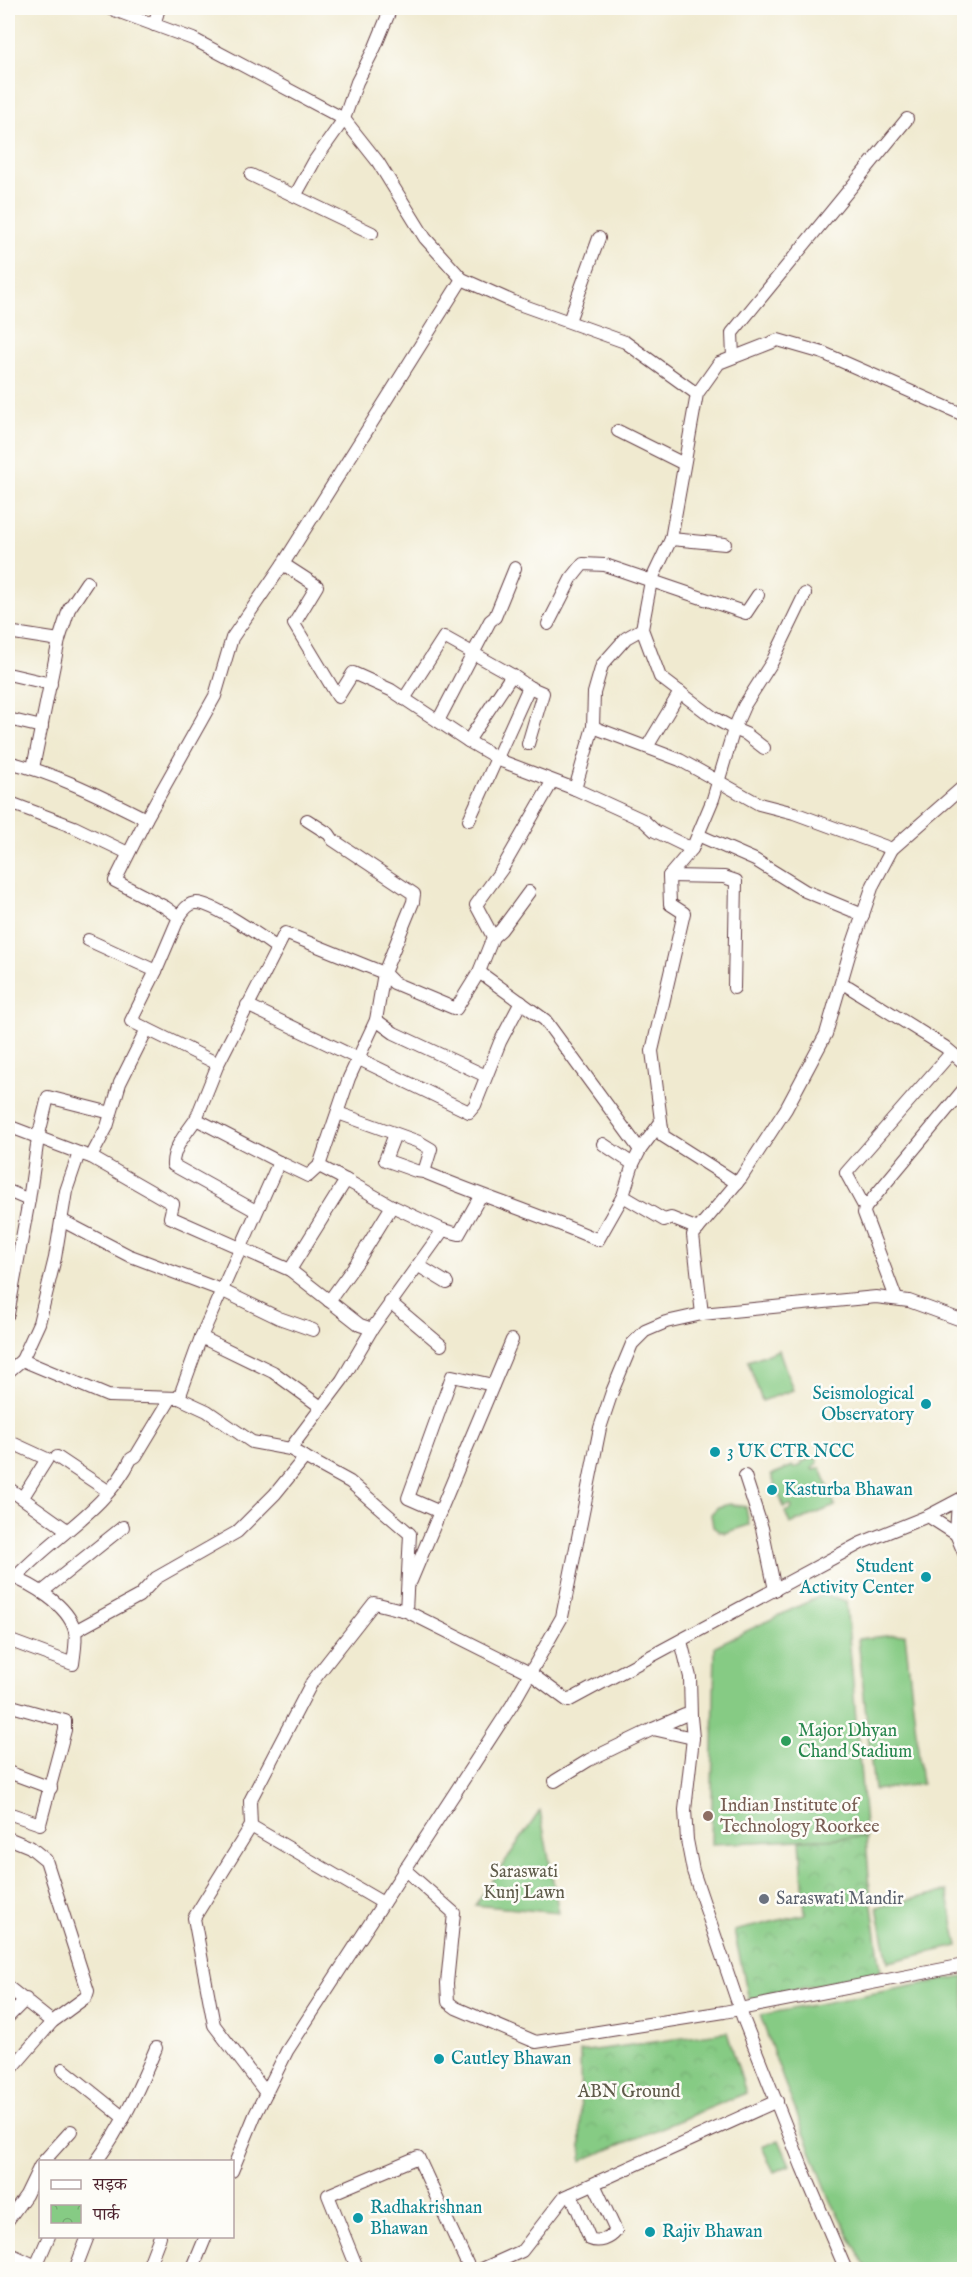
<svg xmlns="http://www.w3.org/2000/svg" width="972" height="2277" viewBox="0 0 972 2277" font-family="'IM FELL English','Noto Serif Devanagari',serif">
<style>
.green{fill:#86cb84;stroke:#687558;stroke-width:1.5}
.park{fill:url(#park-crowns);stroke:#687558;stroke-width:1.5}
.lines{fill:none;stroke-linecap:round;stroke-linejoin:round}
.minor-casing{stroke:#633d44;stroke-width:14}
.minor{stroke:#fff;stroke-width:12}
.culture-dot{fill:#0f9aa8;stroke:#fdfcf7;stroke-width:2}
.leisure-dot{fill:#2e9e5b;stroke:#fdfcf7;stroke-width:2}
.education-dot{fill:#8d6e63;stroke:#fdfcf7;stroke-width:2}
.worship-dot{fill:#6b7280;stroke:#fdfcf7;stroke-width:2}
.labels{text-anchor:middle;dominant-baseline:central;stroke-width:5;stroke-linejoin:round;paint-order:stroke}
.culture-label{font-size:18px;fill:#0d838f;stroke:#fdfcf7;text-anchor:start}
.leisure-label{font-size:18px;fill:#27864d;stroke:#fdfcf7;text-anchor:start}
.education-label{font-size:18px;fill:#785e54;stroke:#fdfcf7;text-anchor:start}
.park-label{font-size:18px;fill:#5f5b4a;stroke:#fdfcf7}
.worship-label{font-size:18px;fill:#5b616d;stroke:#fdfcf7;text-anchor:start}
</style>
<defs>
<pattern id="park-crowns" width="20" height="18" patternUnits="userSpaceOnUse" patternTransform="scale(1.5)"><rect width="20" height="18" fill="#86cb84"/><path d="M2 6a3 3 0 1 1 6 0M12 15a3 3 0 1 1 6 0" fill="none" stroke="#75ae72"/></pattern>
</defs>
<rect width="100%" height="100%" fill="#fdfcf7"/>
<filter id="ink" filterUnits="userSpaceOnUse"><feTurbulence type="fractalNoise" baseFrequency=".0167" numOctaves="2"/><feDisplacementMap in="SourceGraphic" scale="12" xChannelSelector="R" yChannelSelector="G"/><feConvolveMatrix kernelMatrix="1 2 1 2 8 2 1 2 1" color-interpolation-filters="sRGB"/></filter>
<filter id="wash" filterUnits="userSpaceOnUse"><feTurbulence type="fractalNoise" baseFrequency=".008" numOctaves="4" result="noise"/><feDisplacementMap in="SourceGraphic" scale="24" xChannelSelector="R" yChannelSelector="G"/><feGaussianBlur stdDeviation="1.35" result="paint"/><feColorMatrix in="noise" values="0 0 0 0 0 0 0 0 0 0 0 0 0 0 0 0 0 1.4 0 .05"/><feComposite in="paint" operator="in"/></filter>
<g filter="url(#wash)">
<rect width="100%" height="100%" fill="#f0ead0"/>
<!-- green -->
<g class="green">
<polygon points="779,1350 793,1390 762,1401 748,1361"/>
<polygon points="816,1457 818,1463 812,1469 815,1470 821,1468 835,1506 790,1524 785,1512 791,1510 792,1507 790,1505 784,1507 771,1475 793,1466 794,1468 802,1465 801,1462"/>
<polygon points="730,1504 746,1507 749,1525 724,1533 723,1531 720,1532 713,1527 711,1514 718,1507"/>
<polygon points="822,1595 846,1601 866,1837 711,1844 715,1646"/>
<polygon points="905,1634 922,1784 874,1790 858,1639"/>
<polygon points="540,1811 559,1913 475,1905"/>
<polygon points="947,1891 958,1946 888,1962 877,1907"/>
<polygon points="964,1976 964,2265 961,2270 867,2269 831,2201 783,2079 760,2015"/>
<polygon points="779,2140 790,2165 774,2172 762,2147"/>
</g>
<!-- park -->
<g class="park">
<polygon points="866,1837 870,1891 881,1971 749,2000 734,1931 805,1914 800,1840"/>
<polygon points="727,2032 746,2093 581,2161 580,2052"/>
</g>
</g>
<g filter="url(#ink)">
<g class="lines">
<!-- minor casing -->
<g class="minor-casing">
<g id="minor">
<polyline points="109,8 193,39 344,119 378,162 425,238 462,279 516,303 625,342 697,394"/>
<polyline points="154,25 159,8"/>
<polyline points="251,175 372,233"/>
<polyline points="295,196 315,160 344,119 357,82 375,47 391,8"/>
<polyline points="569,321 599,238"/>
<polyline points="733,357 732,333 907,119"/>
<polyline points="618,431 684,464"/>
<polyline points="671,539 725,544"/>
<polyline points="283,564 462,279"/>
<polyline points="548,624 571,579 583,564 605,565 746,613 758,595"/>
<polyline points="642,629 626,638 602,665 594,693 593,727 575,789 643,820 655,831 692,849"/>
<polyline points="8,632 59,640"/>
<polyline points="8,674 51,684"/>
<polyline points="404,699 444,637 512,675 529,687 543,693 528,744"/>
<polyline points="8,719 42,727"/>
<polyline points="438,721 490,621 495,617 515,568"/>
<polyline points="593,727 680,760 759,804 794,813 892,849"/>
<polyline points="468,741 512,675"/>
<polyline points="647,747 680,692"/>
<polyline points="764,748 746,734 734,729 744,706 772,662 805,594"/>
<path d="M8 762C55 773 102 797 146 819"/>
<polyline points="33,768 59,640 69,609 87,582"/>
<polyline points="8,802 74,827 128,853"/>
<polyline points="307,820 329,834 333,840 414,894 413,902 384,973 394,983 456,1009 479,972 493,937 476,905 502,869 552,782"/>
<polyline points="469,820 529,687"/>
<polyline points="698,835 755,860 805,891 863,915"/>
<polyline points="669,876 724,877 736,881 734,988"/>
<path d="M179 917C183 911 188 903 196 903 212 902 262 937 277 948"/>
<polyline points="493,937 501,930 529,892"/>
<polyline points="88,940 156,971 131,1021 218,1064 196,1119 279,1162 201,1337 179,1398"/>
<polyline points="156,971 179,917 165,907 115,881 146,819 215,696 232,638 283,564 317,586 294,624 338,697 353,673 391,690 468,741 504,762 575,789"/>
<polyline points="479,972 545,1020 640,1150"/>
<polyline points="849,987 945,1047 964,1063"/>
<polyline points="247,1005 469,1112 475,1105 500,1042 521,1002"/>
<polyline points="376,1020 394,1033 486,1076"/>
<polyline points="218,1064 285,933 384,973 376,1020 349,1078 319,1166 308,1176 279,1162"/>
<polyline points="338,1113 419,1142 431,1149 424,1172"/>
<path d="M196 1119C187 1132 172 1149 173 1165L256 1211"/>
<polyline points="8,1126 79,1153"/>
<path d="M395 1134 385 1160 416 1171 424 1172C481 1196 541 1215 598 1240L623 1196 633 1164 640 1150 661 1122"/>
<polyline points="603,1144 633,1164"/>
<polyline points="91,1157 173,1204 170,1217 290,1270 360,1325 372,1329 342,1380 290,1449"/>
<polyline points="346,1180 392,1206 443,1230 372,1329"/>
<polyline points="737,1183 663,1136 652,1051 684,913 670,904 669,876 692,849 713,799 734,729 714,718 660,677 642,629 651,581 671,539 697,394 719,363 778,340 823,353 964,415"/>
<polyline points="8,1191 29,1200"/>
<polyline points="623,1196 664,1220 671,1218 698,1229"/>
<polyline points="865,1208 964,1089"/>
<polyline points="61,1220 128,1255 221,1290 279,1318 313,1330"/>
<polyline points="443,1230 459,1234 481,1195"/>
<polyline points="419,1266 447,1283"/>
<polyline points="290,1270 346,1180 319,1166"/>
<polyline points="896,1298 864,1213 865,1208 846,1173 951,1053"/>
<polyline points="329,1301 358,1261 392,1206"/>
<polyline points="390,1302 441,1345"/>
<polyline points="8,1314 29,1200 38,1138 48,1097 111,1113"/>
<polyline points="702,1314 693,1235 741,1178 786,1109 826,1034 849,955 873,885 892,849 964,786"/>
<polyline points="201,1337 273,1372 321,1407"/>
<polyline points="22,1360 39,1323 55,1258 66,1191 79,1153 91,1157 107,1127 120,1083 147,1029"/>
<polyline points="8,1372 22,1360 108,1396 179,1398 207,1411 252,1442 290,1449 350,1482 410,1534 406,1611 530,1673 568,1701 861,1543 928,1516 964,1497"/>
<polyline points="8,1441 47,1459 23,1497"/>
<polyline points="57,1457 108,1491"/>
<polyline points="745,1476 762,1528 775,1590"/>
<polyline points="8,1488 67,1530"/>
<polyline points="958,1501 956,1534 964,1553"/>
<polyline points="440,1512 408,1498 452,1376 493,1385"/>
<polyline points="928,1516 956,1534"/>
<path d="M8 1575C31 1584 68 1604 75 1631 77 1640 74 1654 73 1664L8 1640"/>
<path d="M15 1578C51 1538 107 1509 131 1459L136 1456 171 1398"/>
<polyline points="411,1581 512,1340"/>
<polyline points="42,1592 123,1527"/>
<polyline points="75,1631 139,1596 156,1578 237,1532 275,1494 305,1457"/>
<polyline points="681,1641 690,1677 691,1717"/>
<polyline points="8,1705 65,1721 65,1730 40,1824 8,1813"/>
<polyline points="653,1729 685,1715 691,1717 693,1738 685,1810 687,1840 693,1871 743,2018 802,2167 846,2270"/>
<polyline points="8,1772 51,1788"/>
<polyline points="555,1781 589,1760 653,1729 693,1738"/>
<polyline points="251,1826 194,1918 214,2025 266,2093"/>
<polyline points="8,1838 30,1847 46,1860 88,1991 86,1997 52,2022 8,2073"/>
<polyline points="404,1869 454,1913 447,1983 448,2002 456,2008 536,2042 724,2012 964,1965"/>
<polyline points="383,1903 251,1826 250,1801 312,1682 374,1603 406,1611"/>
<polyline points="8,1987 52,2022"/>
<polyline points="8,2017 26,1999"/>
<polyline points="63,2069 124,2118"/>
<polyline points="43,2162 71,2131"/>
<path d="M96 2162C122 2127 139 2088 156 2048"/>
<polyline points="232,2171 255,2115 287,2051 512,1705 562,1617 600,1428 612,1392 632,1344 645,1331 666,1322 702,1314 876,1297 909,1301 964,1321"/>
<path d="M571 2194 590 2239C599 2243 610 2239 616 2231L594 2184"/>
<polyline points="8,2220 26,2195 40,2166"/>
<polyline points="8,2253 45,2270"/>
<polyline points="36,2266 49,2236"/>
<polyline points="75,2270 88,2236"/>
<polyline points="147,2270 160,2236"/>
<polyline points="192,2270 206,2236"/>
<polyline points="358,2270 328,2195 418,2157 470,2270"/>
<polyline points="480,2270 522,2251 564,2197 777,2101"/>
</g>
</g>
<!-- minor -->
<use href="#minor" class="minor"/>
</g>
</g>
<!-- markers -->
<g class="culture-dot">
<circle cx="926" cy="1404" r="6"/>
<circle cx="715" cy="1452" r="6"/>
<circle cx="772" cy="1490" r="6"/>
<circle cx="926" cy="1577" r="6"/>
<circle cx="439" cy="2059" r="6"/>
<circle cx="358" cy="2218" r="6"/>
<circle cx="650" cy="2232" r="6"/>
</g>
<circle class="leisure-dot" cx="786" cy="1741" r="6"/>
<circle class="education-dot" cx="708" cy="1816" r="6"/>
<circle class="worship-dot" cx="764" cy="1899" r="6"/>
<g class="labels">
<!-- culture labels -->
<g class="culture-label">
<text x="914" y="1394" text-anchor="end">Seismological<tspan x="914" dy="21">Observatory</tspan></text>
<text x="727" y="1452">3 UK CTR NCC</text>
<text x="784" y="1490">Kasturba Bhawan</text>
<text x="914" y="1567" text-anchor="end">Student<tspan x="914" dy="21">Activity Center</tspan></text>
<text x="451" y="2059">Cautley Bhawan</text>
<text x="370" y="2208">Radhakrishnan<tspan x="370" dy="21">Bhawan</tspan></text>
<text x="662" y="2232">Rajiv Bhawan</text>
</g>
<!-- leisure labels -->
<g class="leisure-label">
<text x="798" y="1731">Major Dhyan<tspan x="798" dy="21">Chand Stadium</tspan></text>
</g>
<!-- education labels -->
<g class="education-label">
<text x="720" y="1806">Indian Institute of<tspan x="720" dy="21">Technology Roorkee</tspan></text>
</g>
<!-- park labels -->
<g class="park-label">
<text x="524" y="1872">Saraswati<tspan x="524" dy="21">Kunj Lawn</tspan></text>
<text x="629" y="2092">ABN Ground</text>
</g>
<!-- worship labels -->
<g class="worship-label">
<text x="776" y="1899">Saraswati Mandir</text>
</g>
</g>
<!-- margin -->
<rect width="972" height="2277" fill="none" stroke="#fdfcf7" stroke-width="30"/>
<!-- legend -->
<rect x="39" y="2160" width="195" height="78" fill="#fdfcf7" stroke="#b5a4a5" stroke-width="1.5"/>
<rect x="51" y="2180" width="30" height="9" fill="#ffffff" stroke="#b5a4a5" stroke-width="1.5"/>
<text x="93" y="2190" font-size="18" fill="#4a1f2b">सड़क</text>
<rect x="51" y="2205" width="30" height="18" fill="url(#park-crowns)" stroke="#b5a4a5" stroke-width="1.5"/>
<text x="93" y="2220" font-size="18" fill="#4a1f2b">पार्क</text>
</svg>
